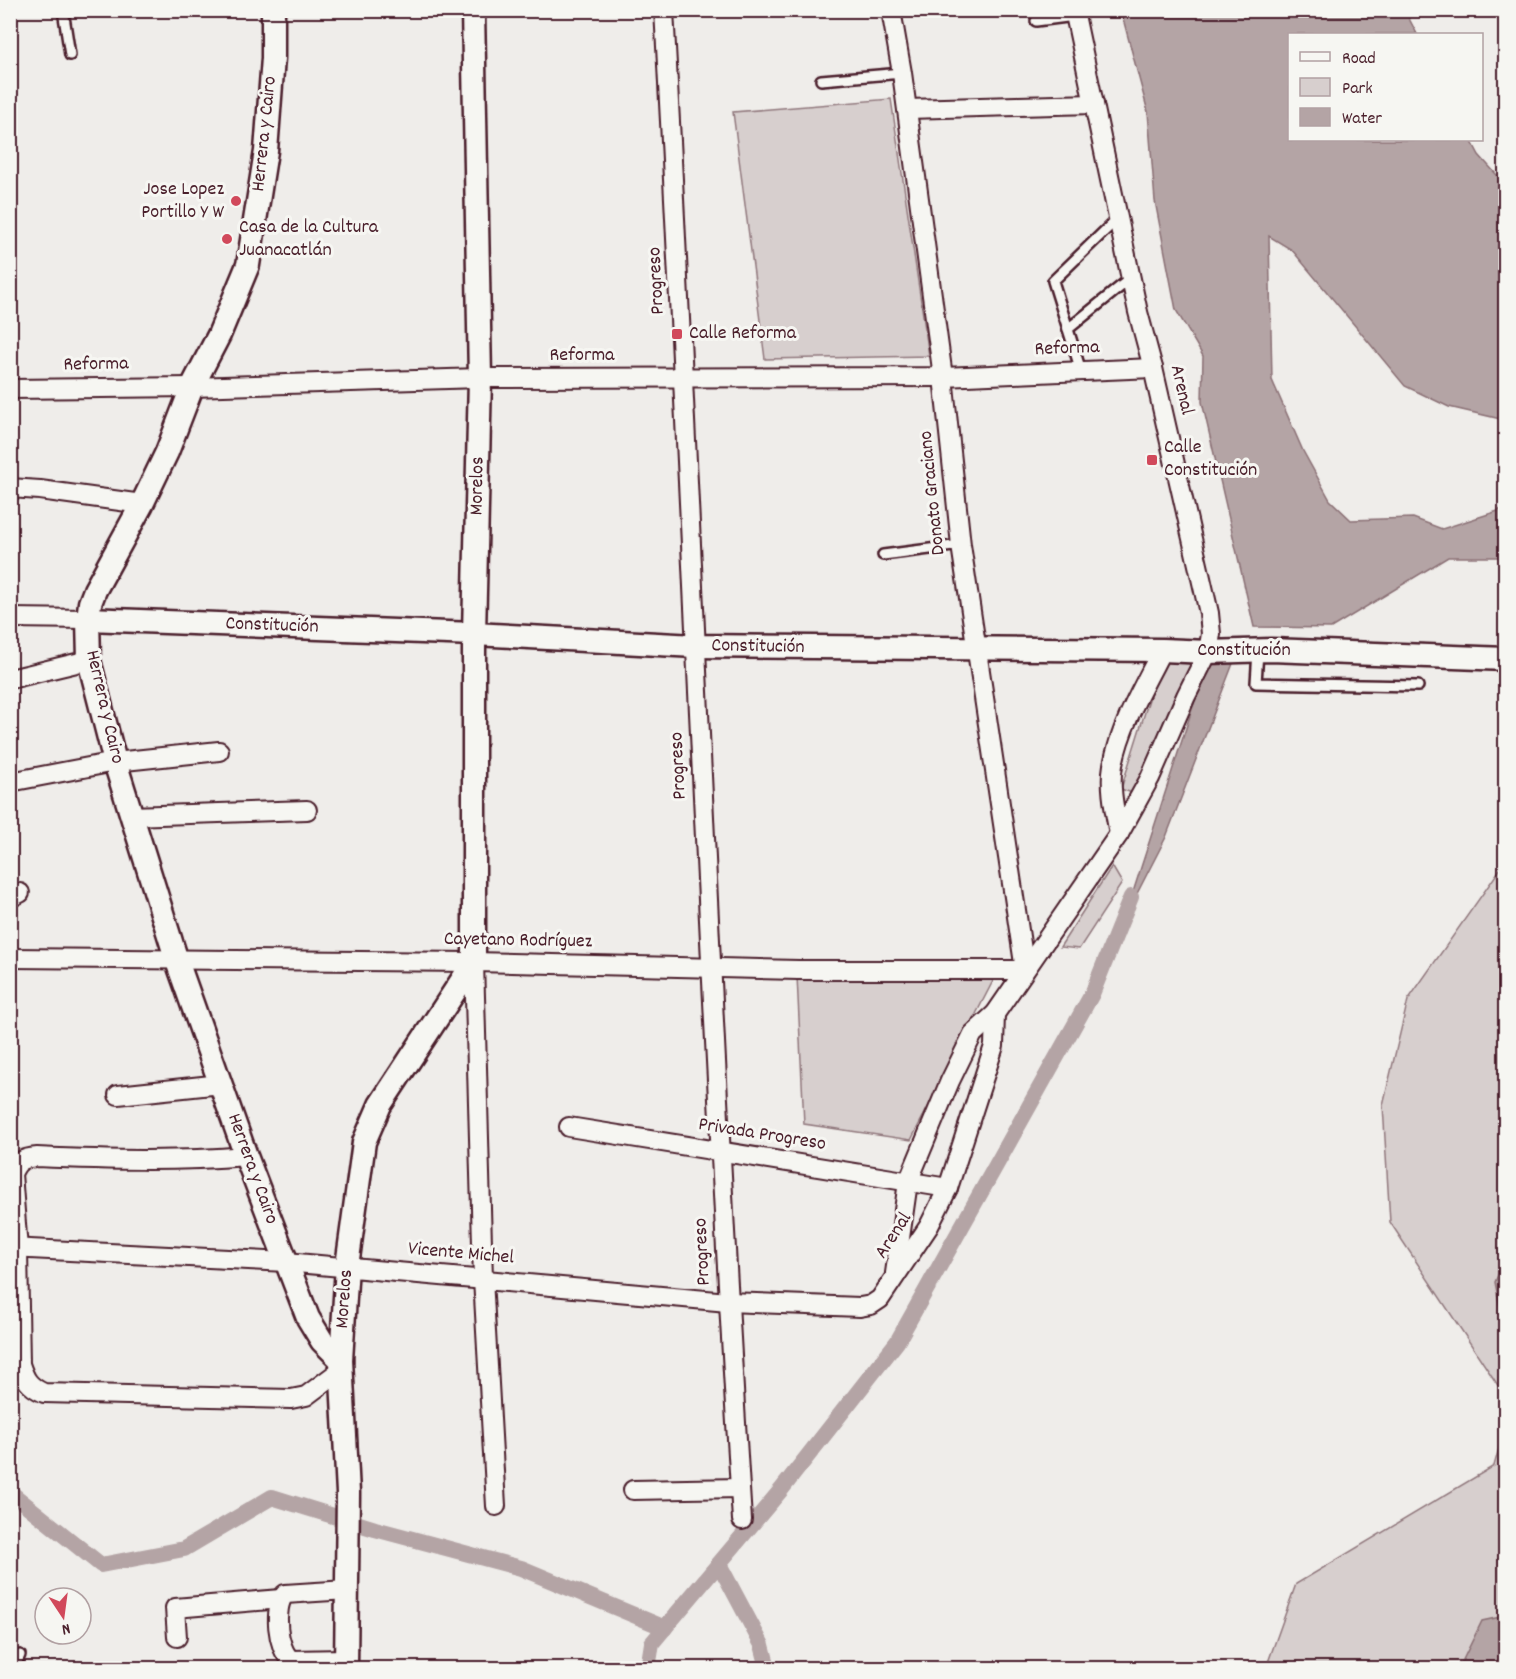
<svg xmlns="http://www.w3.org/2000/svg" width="1516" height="1679" viewBox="0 0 1516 1679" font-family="Dekko,sans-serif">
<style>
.green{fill:#d7cfce;stroke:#90777c;stroke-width:1.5}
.water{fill:#b4a4a5;stroke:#8a6f74;stroke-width:1.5}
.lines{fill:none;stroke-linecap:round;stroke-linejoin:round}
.canal{stroke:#b4a4a5;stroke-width:16}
.service-casing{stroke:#4a1f2b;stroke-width:14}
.minor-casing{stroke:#4a1f2b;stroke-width:22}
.tertiary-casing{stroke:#4a1f2b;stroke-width:27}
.service{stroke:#f6f6f2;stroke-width:9}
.minor{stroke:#f6f6f2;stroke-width:18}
.tertiary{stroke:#f6f6f2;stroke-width:22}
.poi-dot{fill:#d1495b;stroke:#f6f6f2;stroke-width:2}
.labels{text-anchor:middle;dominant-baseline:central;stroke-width:6;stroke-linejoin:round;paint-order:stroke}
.street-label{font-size:20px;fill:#4a1f2b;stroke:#f6f6f2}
.poi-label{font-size:20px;fill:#4a1f2b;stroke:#f6f6f2;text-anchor:start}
</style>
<rect width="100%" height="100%" fill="#efedea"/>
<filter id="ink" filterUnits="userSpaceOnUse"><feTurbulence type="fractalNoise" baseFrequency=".0167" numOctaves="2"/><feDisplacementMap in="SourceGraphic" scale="12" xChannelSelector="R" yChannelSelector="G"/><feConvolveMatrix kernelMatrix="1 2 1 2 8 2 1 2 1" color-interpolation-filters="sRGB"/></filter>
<g filter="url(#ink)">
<!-- green -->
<g class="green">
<polygon points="891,99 929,356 765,359 733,112"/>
<polygon points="1161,661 1192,664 1135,794 1121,789"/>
<polygon points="1505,862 1505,1396 1390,1222 1383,1105 1408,1000"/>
<polygon points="1112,866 1122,883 1079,949 1060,947"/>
<polygon points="797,976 994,979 911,1140 804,1124"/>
<polygon points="1505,1427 1505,1668 1266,1668 1296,1584 1494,1466"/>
</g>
<!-- water -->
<g class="water">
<polygon points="1121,11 1405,11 1417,34 1290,34 1290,140 1471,140 1479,155 1505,184 1505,420 1449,407 1405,386 1292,250 1269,236 1272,380 1303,451 1330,500 1351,520 1413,518 1442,529 1498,511 1505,506 1505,557 1448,557 1331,628 1254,627 1202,402 1203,356 1176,310 1155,201 1148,112"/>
<polygon points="1234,661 1166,837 1125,917 1207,663"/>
<polygon points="1505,1259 1505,1321 1502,1318 1495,1282"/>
<polygon points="1505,1616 1505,1668 1459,1668 1482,1621"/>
</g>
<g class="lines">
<!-- canal -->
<g class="canal">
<polyline points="10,1492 101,1565 184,1549 272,1497 375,1529 521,1568 665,1628"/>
<polyline points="719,1564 762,1645 768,1668"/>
<polyline points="648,1668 652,1643 781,1490 897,1342 1092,994 1131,897"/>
</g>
<!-- service casing -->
<g class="service-casing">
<g id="service">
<polyline points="63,10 70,55"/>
<polyline points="1036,21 1075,16"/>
<polyline points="821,80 902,73"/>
<polyline points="1068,329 1131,278"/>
<polyline points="1081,371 1053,281 1118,218"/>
<polyline points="883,555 961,545"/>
<polyline points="1258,651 1256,683 1418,686"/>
<polyline points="14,1668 20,1655"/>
</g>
</g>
<!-- minor casing -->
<g class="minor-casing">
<g id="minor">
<path d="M664 10C692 514 710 1017 742 1520"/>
<path d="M1074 10 1138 312 1153 368 1209 613 1211 634 1208 652 1186 696 1150 778 1119 834C1115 812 1109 787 1113 765 1120 726 1144 685 1162 650"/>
<polyline points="907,109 1094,104"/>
<polyline points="10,389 192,387 480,378 943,377 1153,368"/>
<polyline points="10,488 40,490 142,504"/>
<polyline points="10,618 88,619"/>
<polyline points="10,679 89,660"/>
<polyline points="10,782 115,762 219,751"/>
<polyline points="131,816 307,810"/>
<polyline points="10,898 20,893"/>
<polyline points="10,958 474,962 798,970 1025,970 961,545 943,377 902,73 891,10"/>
<polyline points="474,962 483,1279 496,1506"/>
<polyline points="118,1095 221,1084"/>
<polyline points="569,1127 948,1188"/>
<path d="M246 1156C176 1162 107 1160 37 1157 23 1158 17 1161 12 1174L18 1249 20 1364C25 1379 28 1386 44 1393L291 1399 306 1396 342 1369"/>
<polyline points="10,1248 286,1262 728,1302 860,1307 871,1305 880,1299 929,1226 948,1188 994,1046 995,1014"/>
<polyline points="895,1273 908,1182 950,1081 973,1034 995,1014 1119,834"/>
<polyline points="633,1490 740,1488"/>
<polyline points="177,1637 175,1608 281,1599"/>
<path d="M346 1659 291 1660C277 1649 273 1607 285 1594L347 1590"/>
</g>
</g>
<!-- tertiary casing -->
<g class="tertiary-casing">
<g id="tertiary">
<polyline points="273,10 273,58 266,151 248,265 219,335 192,387 167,452 142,504 95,590 90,603 88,619 89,660 115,762 177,961 246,1156 308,1318 322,1341 341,1360"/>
<polyline points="88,619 474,634 695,646 1162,650 1208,652 1271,650 1506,659"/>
<polyline points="346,1668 348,1493 341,1360 347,1266 364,1142 380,1105 474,962 474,634 480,378 473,10"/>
</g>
</g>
<!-- service -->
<use href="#service" class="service"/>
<!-- minor -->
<use href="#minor" class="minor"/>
<!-- tertiary -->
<use href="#tertiary" class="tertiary"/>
</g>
</g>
<!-- markers -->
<g class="poi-dot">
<circle cx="236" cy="201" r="6"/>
<circle cx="227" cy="239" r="6"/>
<rect x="671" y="328" width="12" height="12" rx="3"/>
<rect x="1146" y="454" width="12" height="12" rx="3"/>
</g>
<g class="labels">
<!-- street labels -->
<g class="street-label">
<text transform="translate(265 134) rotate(-84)">Herrera y Cairo</text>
<text transform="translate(657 281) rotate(-93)">Progreso</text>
<text transform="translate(1067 349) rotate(-2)">Reforma</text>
<text x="582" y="356">Reforma</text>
<text transform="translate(96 365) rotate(-1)">Reforma</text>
<text transform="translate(1181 390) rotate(77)">Arenal</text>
<text transform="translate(478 486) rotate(-89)">Morelos</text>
<text transform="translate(933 493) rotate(-96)">Donato Graciano</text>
<text transform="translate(272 626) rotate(2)">Constitución</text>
<text transform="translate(758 647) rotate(1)">Constitución</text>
<text x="1244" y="651">Constitución</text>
<text transform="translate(104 707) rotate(77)">Herrera y Cairo</text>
<text transform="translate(679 766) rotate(-93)">Progreso</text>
<text transform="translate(518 941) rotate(1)">Cayetano Rodríguez</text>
<text transform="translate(762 1135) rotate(9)">Privada Progreso</text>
<text transform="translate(252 1169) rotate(70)">Herrera y Cairo</text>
<text transform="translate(894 1236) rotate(-57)">Arenal</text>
<text transform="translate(703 1252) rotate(-93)">Progreso</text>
<text transform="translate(461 1254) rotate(5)">Vicente Michel</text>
<text transform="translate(345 1299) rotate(-86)">Morelos</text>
</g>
<!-- poi labels -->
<g class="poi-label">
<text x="224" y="190" text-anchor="end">Jose Lopez<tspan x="224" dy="23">Portillo Y W</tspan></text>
<text x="239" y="228">Casa de la Cultura<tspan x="239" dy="23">Juanacatlán</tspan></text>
<text x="689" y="334">Calle Reforma</text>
<text x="1164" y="448">Calle<tspan x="1164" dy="23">Constitución</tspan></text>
</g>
</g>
<!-- margin -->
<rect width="1516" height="1679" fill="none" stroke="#f6f6f2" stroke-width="36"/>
<rect x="18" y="18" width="1480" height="1643" fill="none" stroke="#4a1f2b" stroke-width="2" filter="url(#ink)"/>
<!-- legend -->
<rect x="1288" y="33" width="195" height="108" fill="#f6f6f2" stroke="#b1a0a2" stroke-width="1.5"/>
<rect x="1300" y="52" width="30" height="9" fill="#f6f6f2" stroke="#b1a0a2" stroke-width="1.5"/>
<text x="1342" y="63" font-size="18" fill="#4a1f2b">Road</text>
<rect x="1300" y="78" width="30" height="18" fill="#d7cfce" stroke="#b1a0a2" stroke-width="1.5"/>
<text x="1342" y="93" font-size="18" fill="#4a1f2b">Park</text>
<rect x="1300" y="108" width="30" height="18" fill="#b4a4a5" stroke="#b1a0a2" stroke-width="1.5"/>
<text x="1342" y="123" font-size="18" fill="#4a1f2b">Water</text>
<!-- north arrow -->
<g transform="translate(63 1616) rotate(167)"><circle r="28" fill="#f6f6f2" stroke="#b1a0a2" stroke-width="1.5"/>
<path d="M0-4.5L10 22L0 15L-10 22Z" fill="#d1495b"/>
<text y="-9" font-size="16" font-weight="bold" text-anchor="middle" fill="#4a1f2b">N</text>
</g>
</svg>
